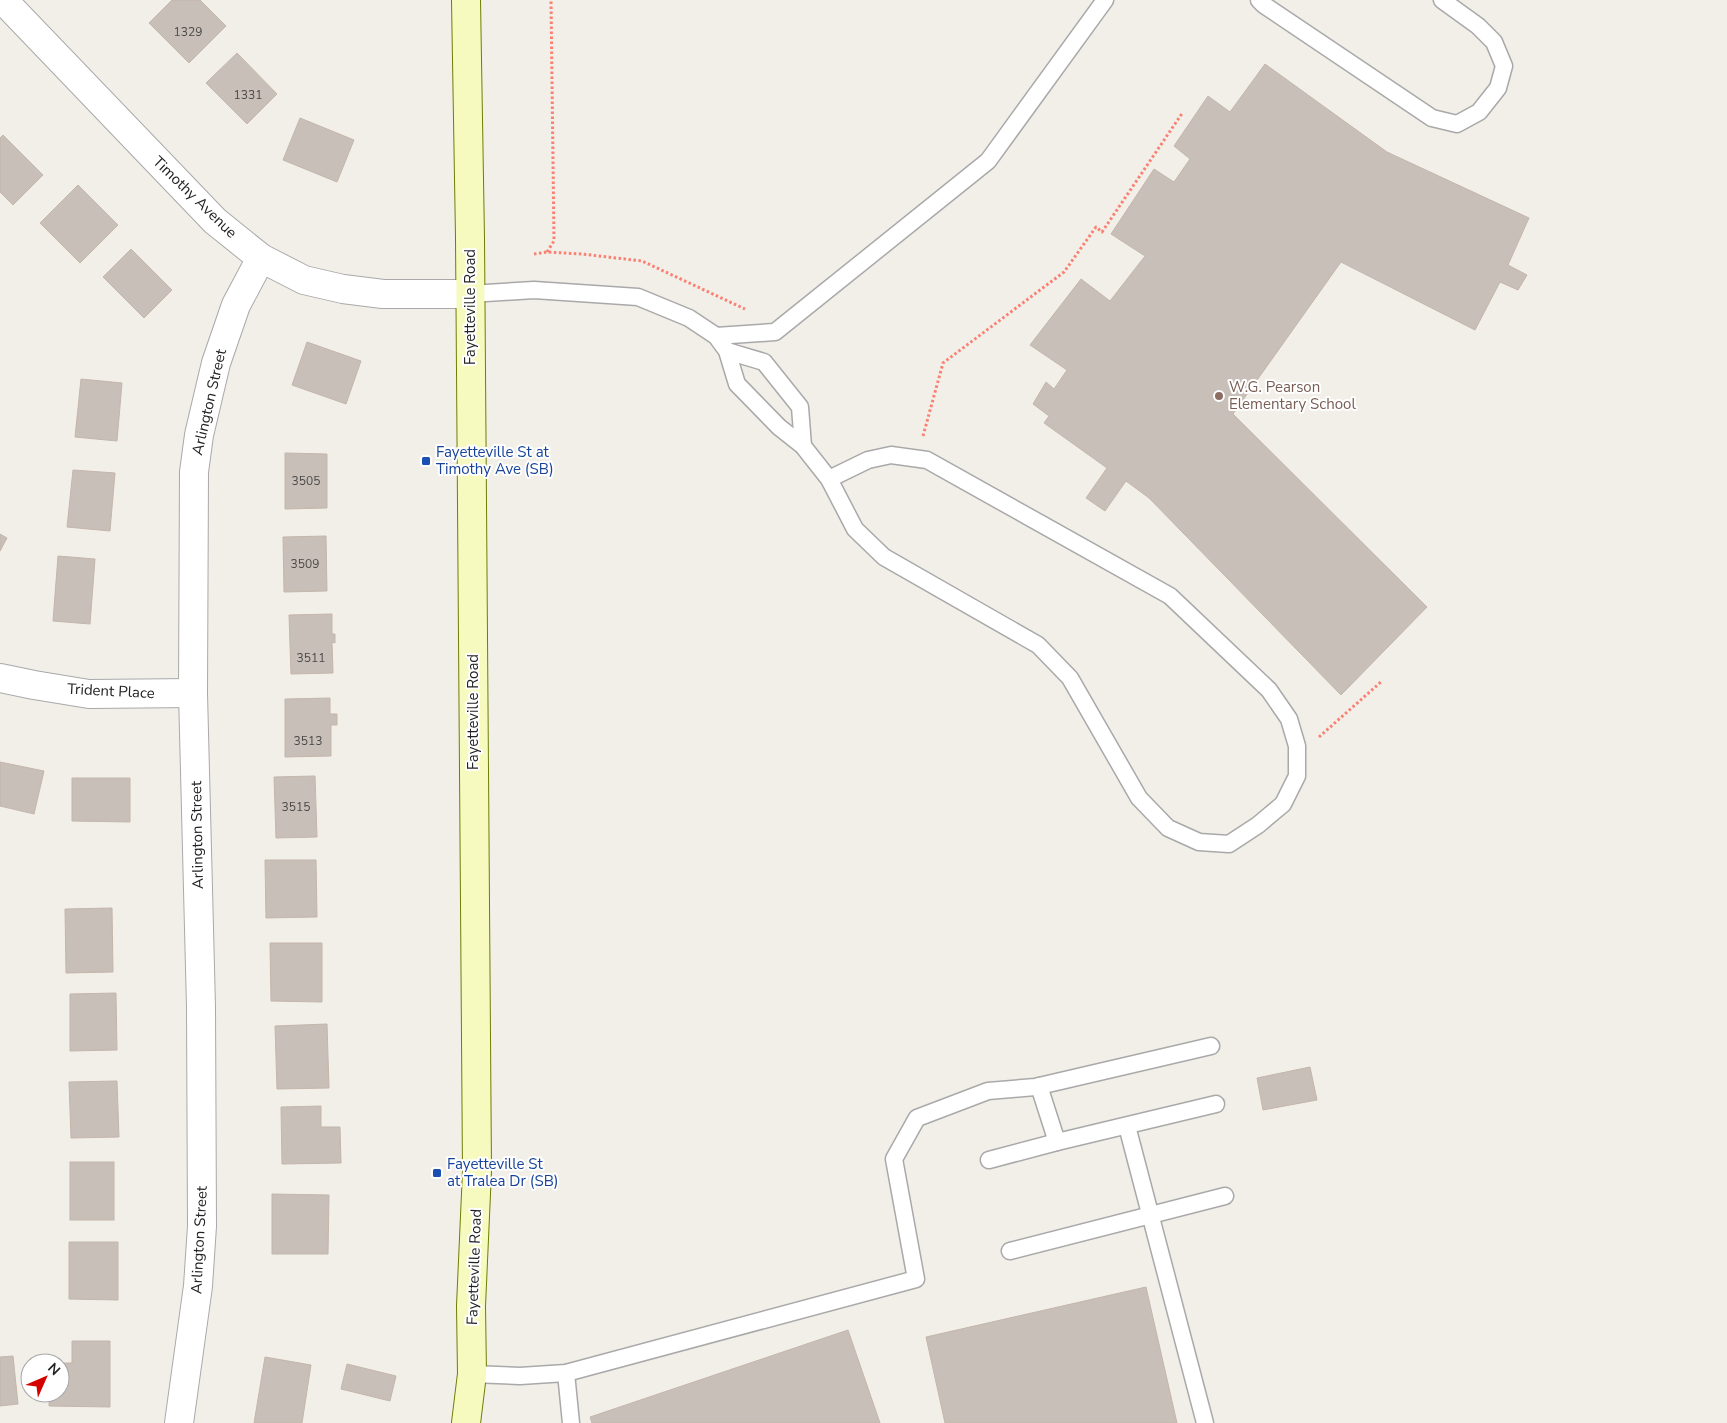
<svg xmlns="http://www.w3.org/2000/svg" width="1727" height="1423" viewBox="0 0 1727 1423" font-family="'Nunito Sans',sans-serif">
<style>
.building{fill:#c7bfb8;stroke:#c4b6ab}
.lines{fill:none;stroke-linecap:round;stroke-linejoin:round}
.service-casing{stroke:#a9a9a9;stroke-width:19}
.minor-casing{stroke:#a9a9a9;stroke-width:30}
.secondary-casing{stroke:#707d05;stroke-width:30}
.path{stroke:#fa8072;stroke-width:3;stroke-dasharray:2.5 2.5;stroke-linecap:butt}
.service{stroke:#fff;stroke-width:16}
.minor{stroke:#fff;stroke-width:28}
.secondary{stroke:#f7fabf;stroke-width:28}
.education-dot{fill:#8d6e63;stroke:#fff;stroke-width:2}
.transit-dot{fill:#1a4fb4;stroke:#fff;stroke-width:2}
.labels{text-anchor:middle;dominant-baseline:central;stroke-width:4;stroke-linejoin:round;paint-order:stroke}
.number-label{font-size:12px;fill:#4b4948}
.street-label{font-size:15px;fill:#222;stroke:#fff}
.education-label{font-size:15px;fill:#785e54;stroke:#fff;text-anchor:start}
.transit-label{font-size:15px;fill:#164399;stroke:#fff;text-anchor:start}
</style>
<rect width="100%" height="100%" fill="#f2efe9"/>
<!-- building -->
<g class="building">
<polygon points="172,0 200,0 226,26 189,63 149,23"/>
<polygon points="237,53 277,94 247,124 206,83"/>
<polygon points="1265,64 1387,152 1529,218 1508,265 1527,275 1518,290 1500,282 1475,330 1341,262 1233,414 1427,607 1341,695 1149,498 1126,481 1105,511 1086,498 1107,468 1044,423 1049,416 1033,404 1046,382 1054,389 1067,370 1030,345 1081,279 1110,301 1145,256 1111,234 1154,169 1174,182 1190,159 1174,146 1208,96 1230,112"/>
<polygon points="300,118 354,140 337,182 283,160"/>
<polygon points="3,135 43,175 13,205 0,192 0,138"/>
<polygon points="78,185 118,225 80,263 40,223"/>
<polygon points="131,249 172,290 144,318 103,277"/>
<polygon points="307,342 361,361 346,404 292,385"/>
<polygon points="81,379 122,383 117,441 75,437"/>
<polygon points="285,453 327,454 327,508 285,509"/>
<polygon points="73,470 115,473 110,531 67,527"/>
<polygon points="0,534 7,538 0,551"/>
<polygon points="326,536 327,591 284,592 283,537"/>
<polygon points="58,556 95,559 90,624 53,621"/>
<polygon points="332,614 332,634 335,634 335,643 332,642 333,673 291,674 289,615"/>
<polygon points="330,698 330,714 337,714 337,725 331,725 331,756 285,757 285,699"/>
<polygon points="0,762 44,771 34,814 0,806"/>
<polygon points="315,776 317,837 276,838 274,777"/>
<polygon points="72,778 130,778 130,822 72,821"/>
<polygon points="265,860 316,860 317,917 266,918"/>
<polygon points="112,908 113,972 66,973 65,909"/>
<polygon points="270,943 322,943 322,1002 271,1001"/>
<polygon points="116,993 117,1050 70,1051 70,994"/>
<polygon points="327,1024 329,1088 277,1089 275,1026"/>
<polygon points="1310,1067 1317,1100 1263,1110 1257,1078"/>
<polygon points="117,1081 119,1137 71,1138 69,1082"/>
<polygon points="321,1106 321,1127 340,1127 341,1163 282,1164 281,1107"/>
<rect x="70" y="1162" width="44" height="58"/>
<polygon points="272,1194 329,1195 328,1254 272,1254"/>
<polygon points="69,1242 118,1242 118,1300 69,1299"/>
<polygon points="1146,1287 1177,1423 945,1423 926,1337"/>
<polygon points="848,1330 880,1423 592,1423 590,1417"/>
<polygon points="72,1341 110,1341 110,1407 49,1406 49,1393 60,1393 60,1363 49,1363 72,1363"/>
<polygon points="13,1356 18,1404 0,1406 0,1357"/>
<polygon points="265,1357 311,1365 302,1423 254,1423"/>
<polygon points="347,1364 396,1376 390,1401 341,1389"/>
</g>
<g class="lines">
<!-- service casing -->
<g class="service-casing">
<g id="service">
<polyline points="1259,0 1264,5 1432,118 1457,124 1479,112 1498,88 1504,66 1494,42 1478,26 1442,0"/>
<polyline points="470,294 534,290 638,297 689,318 716,336 727,351 737,384 779,427 803,446 829,479 855,529 884,557 1038,645 1070,678 1139,798 1168,828 1199,842 1229,844 1258,825 1283,804 1297,776 1297,746 1289,719 1269,690 1170,596 927,460 891,455 868,460 829,479"/>
<polyline points="716,336 775,332 988,161 1105,0"/>
<polyline points="727,351 764,362 800,407 803,446"/>
<polyline points="1039,1086 1057,1142 1216,1104"/>
<polyline points="1127,1126 1205,1423"/>
<polyline points="989,1160 1057,1142"/>
<polyline points="1010,1251 1225,1196"/>
<polyline points="566,1373 571,1423"/>
<polyline points="472,1374 520,1376 566,1373 916,1279 894,1159 917,1118 988,1091 1035,1087 1211,1046"/>
</g>
</g>
<!-- minor casing -->
<g class="minor-casing">
<g id="minor">
<polyline points="3,0 215,221 261,258 304,280 343,289 383,294 470,294"/>
<polyline points="0,678 34,685 89,694 193,693"/>
<polyline points="179,1423 198,1286 202,1226 201,1007 193,693 194,472 199,435 216,363 236,305 261,258"/>
</g>
</g>
<!-- secondary casing -->
<g class="secondary-casing">
<polyline id="secondary" points="466,1423 472,1374 471,1306 477,1171 470,238 466,0"/>
</g>
<!-- path -->
<g class="path">
<polyline points="547,252 554,241 551,0"/>
<polyline points="534,254 547,252 582,254 642,261 745,309"/>
<polyline points="923,436 943,363 1064,272 1096,227 1102,232 1183,112"/>
<polyline points="1319,737 1382,681"/>
</g>
<!-- service -->
<use href="#service" class="service"/>
<!-- minor -->
<use href="#minor" class="minor"/>
<!-- secondary -->
<use href="#secondary" class="secondary"/>
</g>
<!-- markers -->
<circle class="education-dot" cx="1219" cy="396" r="5"/>
<g class="transit-dot">
<rect x="421" y="456" width="10" height="10" rx="2.5"/>
<rect x="432" y="1168" width="10" height="10" rx="2.5"/>
</g>
<g class="labels">
<!-- number labels -->
<g class="number-label">
<text x="188" y="32">1329</text>
<text x="248" y="95">1331</text>
<text x="306" y="481">3505</text>
<text x="305" y="564">3509</text>
<text x="311" y="658">3511</text>
<text x="308" y="741">3513</text>
<text x="296" y="807">3515</text>
</g>
<!-- street labels -->
<g class="street-label">
<text transform="translate(195 197) rotate(44)">Timothy Avenue</text>
<text transform="translate(470 307) rotate(-90)">Fayetteville Road</text>
<text transform="translate(209 402) rotate(-77)">Arlington Street</text>
<text transform="translate(111 691) rotate(3)">Trident Place</text>
<text transform="translate(473 712) rotate(-90)">Fayetteville Road</text>
<text transform="translate(197 835) rotate(-91)">Arlington Street</text>
<text transform="translate(199 1240) rotate(-87)">Arlington Street</text>
<text transform="translate(474 1267) rotate(-88)">Fayetteville Road</text>
</g>
<!-- education labels -->
<g class="education-label">
<text x="1229" y="387">W.G. Pearson<tspan x="1229" dy="17">Elementary School</tspan></text>
</g>
<!-- transit labels -->
<g class="transit-label">
<text x="436" y="452">Fayetteville St at<tspan x="436" dy="17">Timothy Ave (SB)</tspan></text>
<text x="447" y="1164">Fayetteville St<tspan x="447" dy="17">at Tralea Dr (SB)</tspan></text>
</g>
</g>
<!-- north arrow -->
<g transform="translate(45 1378) rotate(45)"><circle r="24" fill="#ffffff" stroke="#a7a7a7"/>
<path d="M0-4L9 19L0 12L-9 19Z" fill="#d40000"/>
<text y="-8" font-size="14" font-weight="bold" text-anchor="middle" fill="#222222">N</text>
</g>
</svg>
